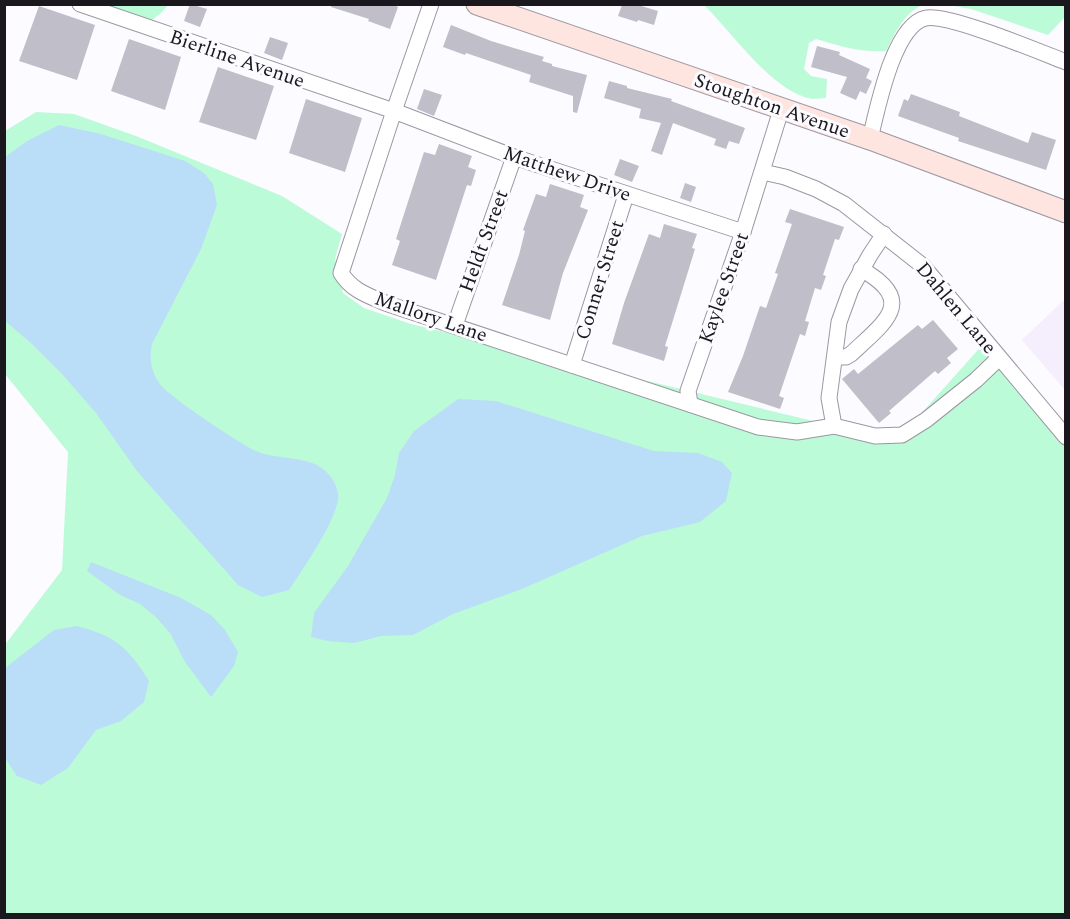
<svg xmlns="http://www.w3.org/2000/svg" width="1070" height="919" viewBox="0 0 1070 919" font-family="Spectral,serif">
<style>
.built{fill:#f5effd}
.green{fill:#bcfbd7}
.water{fill:#badef7}
.building{fill:#bfbec9}
.lines{fill:none;stroke-linecap:round;stroke-linejoin:round}
.street-casing{stroke:#9b97a1;stroke-width:17}
.secondary-casing{stroke:#9b97a1;stroke-width:23}
.street{stroke:#fff;stroke-width:15}
.secondary{stroke:#fee5df;stroke-width:21}
.labels{text-anchor:middle;dominant-baseline:central;stroke-width:6;stroke-linejoin:round;paint-order:stroke}
.street-label{font-size:20px;fill:#1a181c;stroke:#fcfbff}
</style>
<rect width="100%" height="100%" fill="#fcfbff"/>
<!-- built -->
<polygon class="built" points="1065,299 1065,390 1022,340"/>
<!-- green -->
<g class="green">
<polygon points="107,5 168,5 161,13 152,20 133,16"/>
<path d="M704 5H923C904 12 895 34 886 51 862 53 839 46 816 39L809 43 804 69 811 76 827 79 826 98C822 98 816 99 812 99 772 92 732 32 704 5Z"/>
<polygon points="948,5 1065,5 1065,17 1048,35 971,9"/>
<polygon points="36,112 74,114 136,136 282,196 342,234 335,259 343,293 364,308 411,324 834,426 902,435 985,342 1065,440 1065,914 5,914 4,646 62,570 68,452 5,374 5,131"/>
</g>
<!-- water -->
<g class="water">
<path d="M59 125 101 134 185 161 204 173 213 184 217 205 201 249 152 344C149 358 151 372 160 384 168 396 243 446 258 452 275 458 295 457 312 463 325 468 335 478 338 493 342 513 301 572 289 590L262 597 238 585 137 471 96 413 62 374 32 344 5 321V157L27 141Z"/>
<polygon points="458,399 496,401 654,451 698,453 722,462 732,473 726,501 700,522 642,536 522,589 453,614 413,635 381,636 354,643 327,641 311,637 314,613 348,566 387,498 395,475 399,453 414,431"/>
<polygon points="91,562 181,598 211,615 225,630 238,652 234,666 211,697 185,662 170,633 156,617 140,604 120,595 87,571"/>
<path d="M77 626C115 636 128 647 149 681L144 702 121 721 96 730 68 768 41 785 17 776 5 758V668L54 630Z"/>
</g>
<!-- building -->
<g class="building">
<polygon points="190,4 207,9 200,27 184,21"/>
<polygon points="332,4 392,4 398,7 390,29 368,21 369,19 331,7"/>
<polygon points="622,5 638,5 658,11 654,25 638,20 637,22 618,16"/>
<polygon points="39,6 95,25 77,80 19,61"/>
<polygon points="451,25 491,41 544,57 542,61 552,64 552,66 587,75 577,113 573,112 573,96 529,82 531,75 466,53 465,55 443,47"/>
<polygon points="270,37 288,43 282,60 264,53"/>
<polygon points="129,39 181,57 165,110 111,91"/>
<polygon points="817,46 840,52 839,55 870,69 866,78 872,81 866,94 860,91 856,100 840,93 847,77 811,67"/>
<polygon points="218,67 274,86 256,140 199,122"/>
<polygon points="609,81 627,86 627,88 672,99 671,101 745,128 739,144 729,141 726,149 714,145 716,139 673,123 662,155 651,151 661,123 639,118 641,109 604,98"/>
<polygon points="424,89 442,95 434,116 417,109"/>
<polygon points="911,94 960,112 959,116 1028,143 1032,132 1056,140 1046,170 958,141 959,138 898,116 904,99 908,101"/>
<polygon points="306,99 362,118 345,172 289,153"/>
<polygon points="439,144 472,156 468,167 476,170 471,186 467,185 436,280 392,265 400,241 396,239 424,152 435,155"/>
<polygon points="620,159 639,166 632,182 614,175"/>
<polygon points="685,183 696,187 691,202 680,198"/>
<polygon points="550,184 584,195 580,207 588,210 563,273 550,320 502,305 519,255 525,231 523,230 536,194 546,197"/>
<polygon points="790,209 844,227 839,240 835,239 823,275 826,276 821,290 815,288 805,321 809,322 805,336 800,334 779,396 784,398 780,409 728,392 743,356 760,306 766,308 778,274 775,273 792,224 785,222"/>
<polygon points="664,224 697,234 692,248 695,249 665,346 668,347 664,361 612,344 624,303 649,234 660,238"/>
<polygon points="933,320 958,349 947,358 951,363 938,374 935,371 889,411 891,413 879,423 842,379 854,369 858,374 918,325 922,329"/>
</g>
<g class="lines">
<!-- street casing -->
<g class="street-casing">
<g id="street">
<polyline points="80,4 394,111 514,157 743,232"/>
<path d="M431 4 394 111 341 273C352 291 369 296 388 304L758 427 797 432 834 426 875 436 902 435 926 420 976 380 999 358"/>
<path d="M870 139C877 111 893 25 926 18 947 13 1040 52 1066 62"/>
<polyline points="763,172 785,177 816,189 844,204 923,266 1066,437"/>
<polyline points="455,325 514,157"/>
<path d="M835 357H846L851 354C885 322 918 301 861 269"/>
<polyline points="572,365 626,195"/>
<polyline points="690,404 688,391 743,232 781,110"/>
<polyline points="834,426 829,398 839,322 851,289 870,255 884,234"/>
</g>
</g>
<!-- secondary casing -->
<g class="secondary-casing">
<polyline id="secondary" points="477,4 870,139 1066,212"/>
</g>
<!-- street -->
<use href="#street" class="street"/>
<!-- secondary -->
<use href="#secondary" class="secondary"/>
</g>
<g class="labels">
<!-- street labels -->
<g class="street-label">
<text transform="translate(237 59) rotate(19)">Bierline Avenue</text>
<text transform="translate(772 106) rotate(19)">Stoughton Avenue</text>
<text transform="translate(567 174) rotate(19)">Matthew Drive</text>
<text transform="translate(484 241) rotate(-70)">Heldt Street</text>
<text transform="translate(600 280) rotate(-73)">Conner Street</text>
<text transform="translate(724 288) rotate(-71)">Kaylee Street</text>
<text transform="translate(956 308) rotate(50)">Dahlen Lane</text>
<text transform="translate(431 317) rotate(19)">Mallory Lane</text>
</g>
</g>
<!-- border -->
<rect width="1070" height="919" fill="none" stroke="#1a181c" stroke-width="12"/>
</svg>
